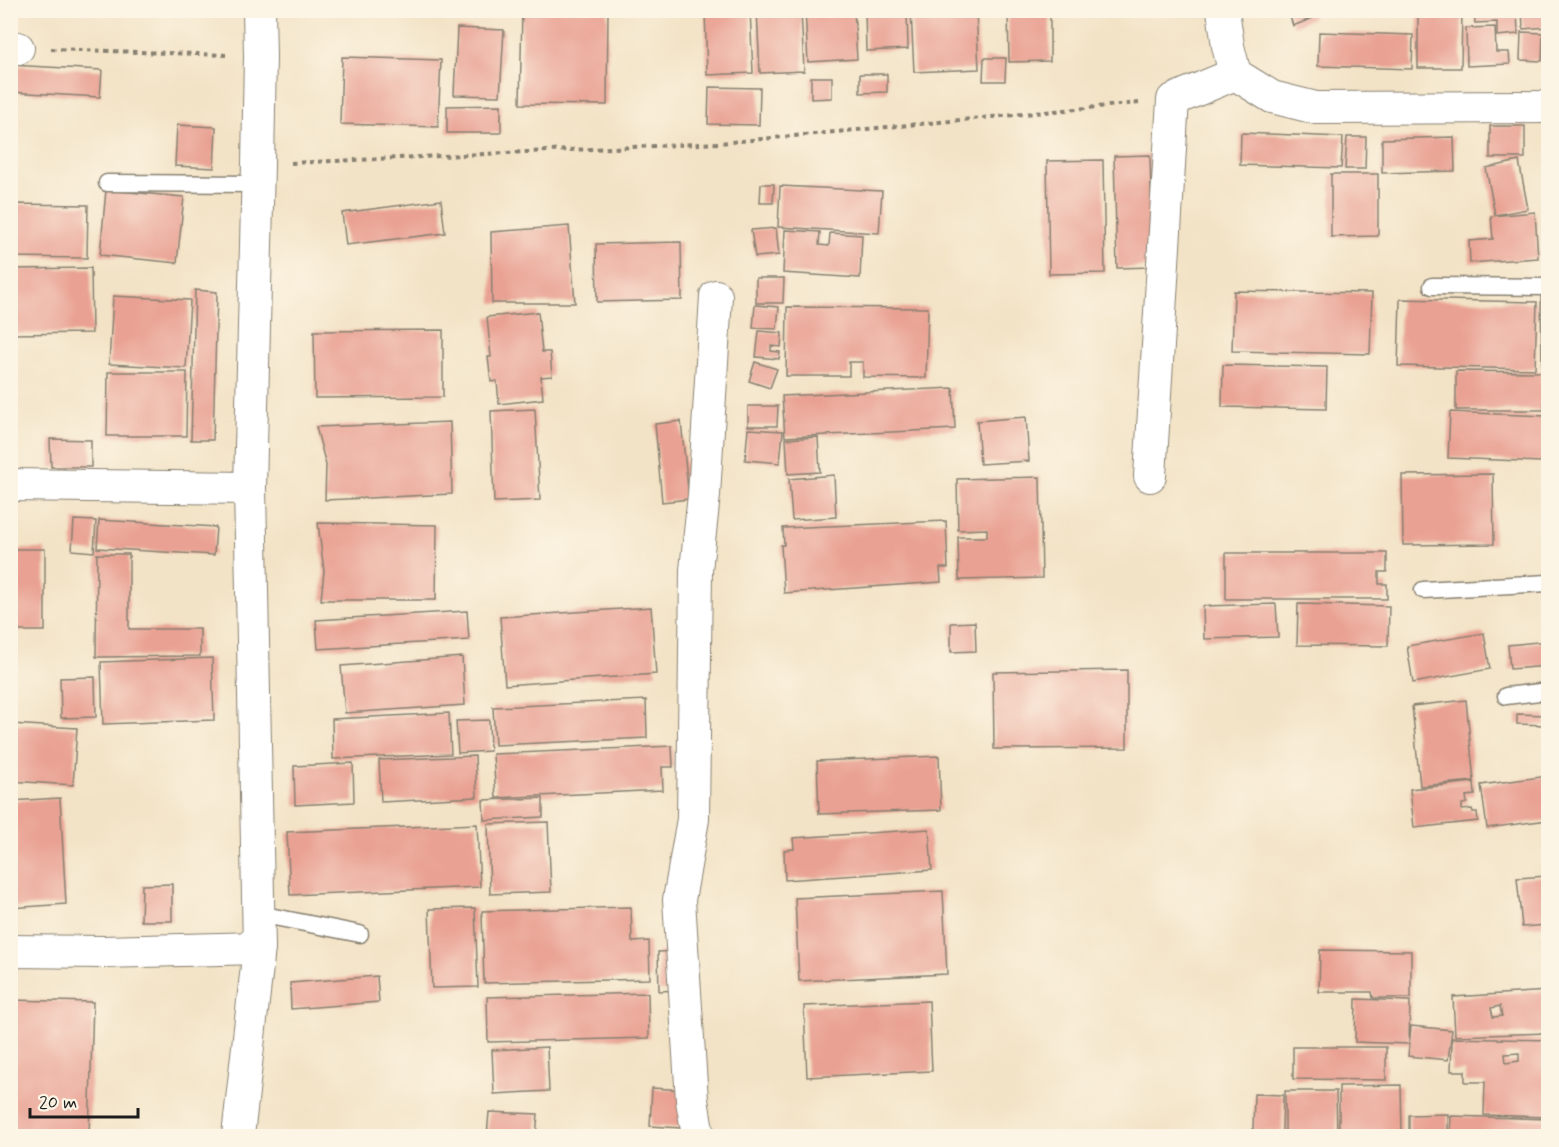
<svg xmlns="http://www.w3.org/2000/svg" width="1559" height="1147" viewBox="0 0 1559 1147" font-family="Mynerve,sans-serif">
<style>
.building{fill:#e9a193;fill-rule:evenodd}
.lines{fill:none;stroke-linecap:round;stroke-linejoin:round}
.lane-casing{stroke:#888071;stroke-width:19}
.street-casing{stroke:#888071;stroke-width:34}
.path{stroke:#888071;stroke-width:4;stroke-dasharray:4.5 4.5;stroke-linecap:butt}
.lane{stroke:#fff;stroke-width:16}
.street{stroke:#fff;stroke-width:32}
</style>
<rect width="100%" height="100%" fill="#fcf5e5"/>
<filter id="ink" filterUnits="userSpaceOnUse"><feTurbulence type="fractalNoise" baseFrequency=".0167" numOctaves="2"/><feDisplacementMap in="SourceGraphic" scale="12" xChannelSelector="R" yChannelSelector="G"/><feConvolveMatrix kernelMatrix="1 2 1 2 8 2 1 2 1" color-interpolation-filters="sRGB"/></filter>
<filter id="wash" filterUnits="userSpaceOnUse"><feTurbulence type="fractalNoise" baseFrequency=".008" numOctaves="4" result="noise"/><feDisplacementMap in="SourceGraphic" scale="24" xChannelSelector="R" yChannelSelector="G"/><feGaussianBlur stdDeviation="1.35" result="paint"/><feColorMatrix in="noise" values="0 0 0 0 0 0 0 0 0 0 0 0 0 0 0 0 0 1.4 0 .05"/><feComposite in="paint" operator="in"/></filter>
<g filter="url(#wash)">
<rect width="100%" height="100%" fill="#f3e3c6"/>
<g id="blocks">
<!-- building -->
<g class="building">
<polygon points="522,10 608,10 607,105 520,104"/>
<polygon points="705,10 750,10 753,73 707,75"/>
<polygon points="757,10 801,10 804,71 760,73"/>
<polygon points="805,10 854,10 857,59 808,62"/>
<polygon points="865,10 907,10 908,49 866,51"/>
<polygon points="911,10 976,10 979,69 914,72"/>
<polygon points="1008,10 1050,10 1050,61 1009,62"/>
<polygon points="1288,10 1311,10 1313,18 1293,26"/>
<polygon points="1418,10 1462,10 1461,68 1418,68"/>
<polygon points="1474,10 1517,10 1518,34 1497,36 1497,22 1475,23"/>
<polygon points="1522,10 1548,10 1548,27 1523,29"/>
<polygon points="1495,27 1496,52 1509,52 1510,64 1467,66 1466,28"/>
<polygon points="457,28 504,30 500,96 454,95"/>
<polygon points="1319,32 1413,35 1412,69 1318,66"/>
<polygon points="1521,32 1543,33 1542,61 1520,60"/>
<polygon points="342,57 441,60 438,127 340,124"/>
<polygon points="984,58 1006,58 1005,81 983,81"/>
<polygon points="10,65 102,70 100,97 10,92"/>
<polygon points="860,74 887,74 887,92 860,93"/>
<polygon points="811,77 832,77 832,98 811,99"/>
<polygon points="709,87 760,88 759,125 708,124"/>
<polygon points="501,105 501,133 447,133 447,106"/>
<polygon points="177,125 216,127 214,168 175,166"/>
<rect x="1490" y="126" width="35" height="32"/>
<polygon points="1241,133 1343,137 1341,168 1240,165"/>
<polygon points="1347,137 1366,137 1365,169 1345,169"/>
<polygon points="1454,137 1455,171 1382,173 1382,139"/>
<polygon points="1150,155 1153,267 1117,268 1114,156"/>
<polygon points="1103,160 1105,273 1049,274 1047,161"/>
<polygon points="1519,161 1528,209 1495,215 1486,168"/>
<polygon points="1331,174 1378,174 1378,236 1331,237"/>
<polygon points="761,184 774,184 773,203 760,203"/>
<polygon points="780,186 882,191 879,233 778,227"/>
<polygon points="106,190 184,197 177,263 100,255"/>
<polygon points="441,200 445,233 346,245 342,213"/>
<polygon points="10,204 88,205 87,258 10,257"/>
<polygon points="1535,212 1538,258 1470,263 1469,241 1493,239 1491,216"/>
<polygon points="569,226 575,303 492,303 491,232"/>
<polygon points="776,228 779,255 755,257 751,230"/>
<polygon points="785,230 820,232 819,245 829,246 830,233 862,235 860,278 783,273"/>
<polygon points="681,242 682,300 597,302 596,244"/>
<polygon points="91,268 92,333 10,334 10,269"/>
<polygon points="756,278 784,278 783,303 756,303"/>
<polygon points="195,290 217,292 213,440 191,440"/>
<polygon points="1234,291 1372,293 1370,354 1232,351"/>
<polygon points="113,296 190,300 186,368 109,364"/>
<polygon points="1541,297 1548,297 1548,367 1542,367"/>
<polygon points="1400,299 1537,302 1535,369 1398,366"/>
<polygon points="755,305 779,307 777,329 753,328"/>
<polygon points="787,307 928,308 926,378 863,377 863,362 849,362 849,376 786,376"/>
<polygon points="538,312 542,352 550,352 552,376 541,377 543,399 499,404 497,381 491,382 488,357 491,357 487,317"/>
<polygon points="443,330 443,397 315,398 314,331"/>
<polygon points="759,331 782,333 781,347 771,346 771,351 780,352 779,359 756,357"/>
<polygon points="755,362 777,369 770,388 749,381"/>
<polygon points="1223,365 1327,367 1326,409 1222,407"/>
<polygon points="1456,371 1544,372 1544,410 1456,410"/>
<polygon points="108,372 187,372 186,436 107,436"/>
<polygon points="953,388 955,429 785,437 782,396"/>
<polygon points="748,406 778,406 777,426 748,426"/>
<polygon points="535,409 540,500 494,502 491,411"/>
<polygon points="1450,412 1545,416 1543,462 1448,458"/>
<polygon points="1026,417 1029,461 980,464 977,421"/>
<polygon points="681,421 689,499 662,502 655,424"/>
<polygon points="450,422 452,494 325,500 326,465 316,427"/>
<polygon points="748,429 783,431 780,463 745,460"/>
<polygon points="818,437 820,472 788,474 786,439"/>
<polygon points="50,439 91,440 91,467 51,467"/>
<polygon points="1493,474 1494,544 1403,545 1402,475"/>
<polygon points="834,475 836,517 792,520 789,479"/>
<polygon points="1040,477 1042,578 959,580 958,537 987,537 987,529 958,530 957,479"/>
<polygon points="74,520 96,521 94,552 72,550"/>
<polygon points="99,520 216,527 214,555 97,548"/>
<polygon points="946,521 948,568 940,568 941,582 784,593 781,545 784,545 783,528"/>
<polygon points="318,523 437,525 436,600 321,600 324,571"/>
<rect x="10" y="549" width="35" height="82"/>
<polygon points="1226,553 1387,553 1387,572 1379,572 1379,584 1387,584 1387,599 1226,599"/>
<polygon points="97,554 129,554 129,629 200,629 200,656 96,657"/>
<polygon points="1276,604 1278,637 1204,639 1203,606"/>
<polygon points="1298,604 1389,606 1388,646 1297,645"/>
<polygon points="651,607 656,674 505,685 500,617"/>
<polygon points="467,611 469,640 318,649 316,620"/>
<polygon points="975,622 976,651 951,652 951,623"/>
<polygon points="1484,633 1490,669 1413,683 1407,646"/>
<polygon points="1548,641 1548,666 1510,669 1508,645"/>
<polygon points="462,657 465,705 345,713 341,666"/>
<polygon points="212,658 214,720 103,724 101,662"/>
<polygon points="1127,670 1127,748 994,749 993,672"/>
<polygon points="95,677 96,717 61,718 60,678"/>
<polygon points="646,700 647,738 495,745 493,707"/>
<polygon points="1466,700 1474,781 1420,786 1412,706"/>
<polygon points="449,713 451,754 333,759 332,719"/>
<polygon points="1517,714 1546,715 1546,725 1517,724"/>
<polygon points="489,720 490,751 458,753 456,721"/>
<polygon points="10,724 77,728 73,785 10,781"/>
<polygon points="672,746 673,767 662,767 663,790 496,798 493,754"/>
<polygon points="475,756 477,797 381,802 379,760"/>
<polygon points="939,756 941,810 819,814 817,761"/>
<polygon points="353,763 354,802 295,805 294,766"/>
<polygon points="1548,776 1548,820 1487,828 1481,785"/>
<polygon points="1474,782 1475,795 1466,796 1467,803 1462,804 1462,810 1472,809 1473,812 1477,812 1478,821 1414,828 1410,789"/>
<polygon points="60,798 66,904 10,908 10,801"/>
<polygon points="543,798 543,817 484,820 483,800"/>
<polygon points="548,822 551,892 490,894 488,824"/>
<polygon points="477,824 480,887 290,895 287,832"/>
<polygon points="929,829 932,870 785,880 784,850 794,849 793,838"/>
<polygon points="1547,876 1548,925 1522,927 1517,878"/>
<polygon points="172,884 172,921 141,921 142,885"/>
<polygon points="943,891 947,974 799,981 795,898"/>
<polygon points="631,907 632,942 649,941 650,979 484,983 482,911"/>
<polygon points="475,908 478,987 432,988 429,909"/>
<polygon points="1548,935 1548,961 1545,962 1542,936"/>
<polygon points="1320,950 1411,951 1411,998 1373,998 1372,992 1319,992"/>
<polygon points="680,951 680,990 659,991 658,952"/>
<polygon points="377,976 379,1002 291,1009 290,983"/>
<path d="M1548 991V1033L1455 1036 1453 997ZM1500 1006 1502 1016 1493 1017 1491 1008Z"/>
<polygon points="648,993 649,1038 488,1042 487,997"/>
<polygon points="1356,999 1410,1001 1409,1044 1355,1042"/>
<polygon points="10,1000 93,1002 89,1136 10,1136"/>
<polygon points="929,1001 932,1071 807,1077 804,1006"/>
<polygon points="1411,1026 1452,1030 1448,1060 1408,1056"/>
<path d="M1452 1038 1548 1040V1117L1484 1115 1485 1082H1465V1071H1451ZM1519 1053V1061L1506 1063 1505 1054Z"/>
<polygon points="547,1047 549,1091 494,1094 492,1050"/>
<polygon points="1293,1047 1386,1047 1386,1080 1293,1079"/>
<polygon points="1401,1085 1402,1135 1339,1135 1339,1086"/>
<polygon points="652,1088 683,1090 681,1128 650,1126"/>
<polygon points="1285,1091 1336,1091 1337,1136 1285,1136"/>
<polygon points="1254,1094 1283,1095 1282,1132 1253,1131"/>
<polygon points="489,1112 538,1114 536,1136 487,1136"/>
<polygon points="1448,1114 1448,1136 1409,1136 1409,1115"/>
<polygon points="1451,1116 1548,1119 1548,1136 1450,1136"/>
</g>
</g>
</g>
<g filter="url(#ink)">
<use href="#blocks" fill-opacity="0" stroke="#888071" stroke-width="1.5"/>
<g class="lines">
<!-- lane casing -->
<g class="lane-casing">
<g id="lane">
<polyline points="107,183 258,184"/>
<polyline points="1432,286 1548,287"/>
<polyline points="1423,590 1548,583"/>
<polyline points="1506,696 1548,691"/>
<polyline points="259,914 360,934"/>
</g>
</g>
<!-- street casing -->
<g class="street-casing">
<g id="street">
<polyline points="1223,10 1228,46 1235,74 1272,97 1316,108 1548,107"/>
<polyline points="10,47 18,48"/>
<polyline points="1150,476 1173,100 1235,74"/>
<polyline points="10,485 250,488"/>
<polyline points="10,951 103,952 259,948"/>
<polyline points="238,1136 259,948 250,488 258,164 260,56 259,10"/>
<polyline points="698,1136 692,1100 679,900 693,819 696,570 704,495 716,296"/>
</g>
</g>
<!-- path -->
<g class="path">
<polyline points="51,49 226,55"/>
<polyline points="291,163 720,143 1139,103"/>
</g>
<!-- lane -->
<use href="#lane" class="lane"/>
<!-- street -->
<use href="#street" class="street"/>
</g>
</g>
<!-- margin -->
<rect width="1559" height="1147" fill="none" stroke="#fcf5e5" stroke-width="36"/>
<!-- scale -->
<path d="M30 1108v9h108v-9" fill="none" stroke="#1c1c1c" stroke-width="3"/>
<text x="39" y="1108" font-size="18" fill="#1c1c1c" stroke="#fcf5e5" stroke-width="4.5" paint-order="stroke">20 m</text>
</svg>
